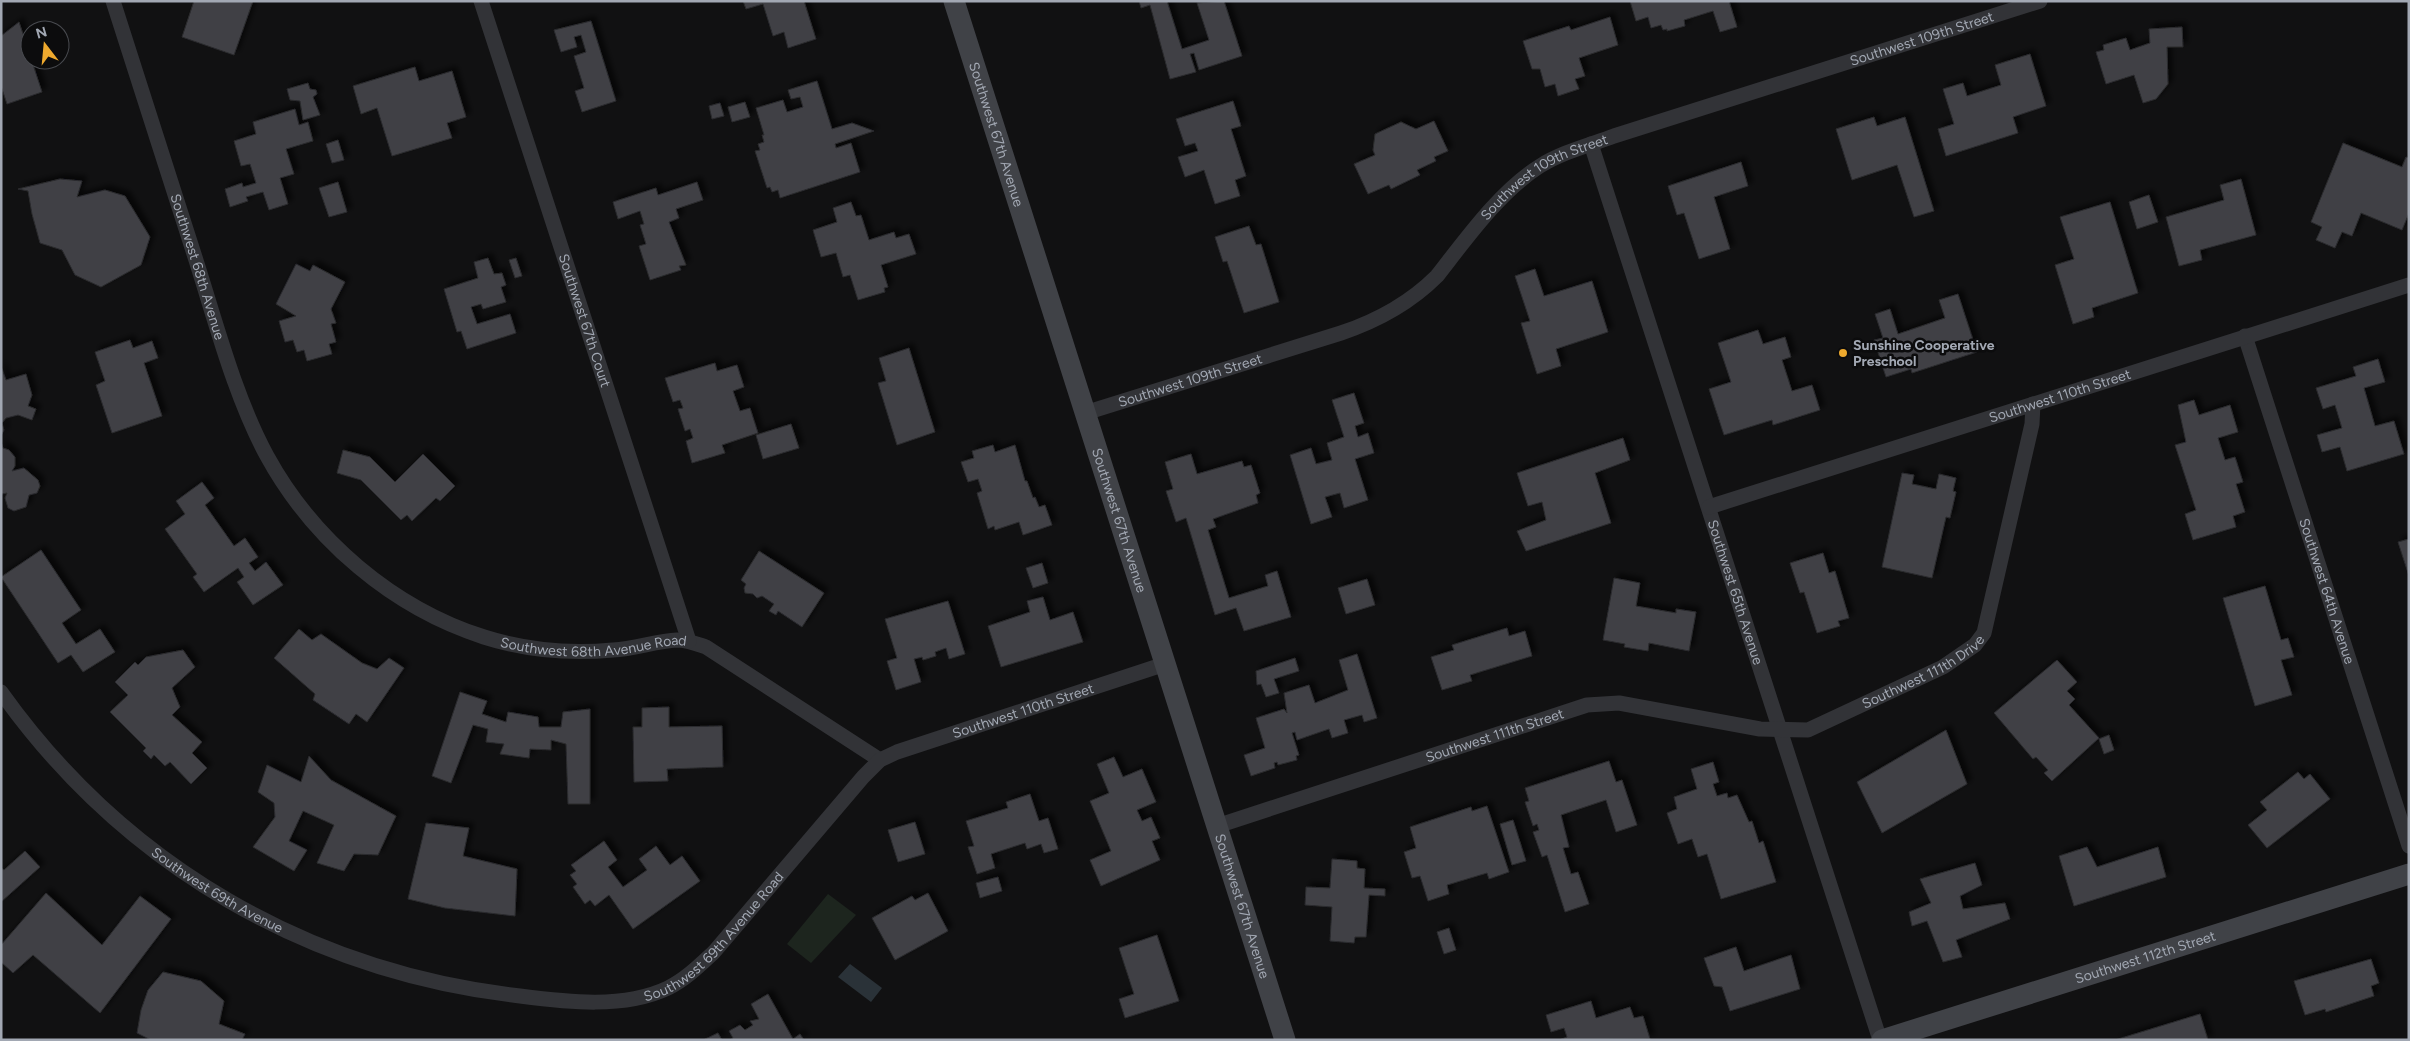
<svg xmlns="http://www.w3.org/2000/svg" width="2410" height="1041" viewBox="0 0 2410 1041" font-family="Figtree,sans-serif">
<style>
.green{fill:#1d251e}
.water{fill:#2a3238}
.building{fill:#404145;stroke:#2b2b2e;filter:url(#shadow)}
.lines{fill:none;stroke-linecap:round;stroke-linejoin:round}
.street{stroke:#323337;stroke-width:15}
.secondary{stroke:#404247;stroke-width:21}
.poi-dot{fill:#eea92e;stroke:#0c0c0d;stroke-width:2}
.labels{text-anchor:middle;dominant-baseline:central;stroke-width:5;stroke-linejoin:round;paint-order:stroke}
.street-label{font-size:14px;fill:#a2a8b3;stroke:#0c0c0d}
.poi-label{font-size:14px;font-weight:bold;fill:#a2a8b3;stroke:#0c0c0d;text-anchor:start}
</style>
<defs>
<filter id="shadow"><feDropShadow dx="4.5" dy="-4.5" stdDeviation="2.5" flood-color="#0009"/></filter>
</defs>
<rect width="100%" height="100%" fill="#111112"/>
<!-- green -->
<polygon class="green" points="828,894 856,915 811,963 787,944"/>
<!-- water -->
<polygon class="water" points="850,964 882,988 871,1002 838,977"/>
<!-- building -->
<g class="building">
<polygon points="194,1 253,1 234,55 182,37"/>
<polygon points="743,1 804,1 816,39 788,48 784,32 773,36 763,4 746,9"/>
<polygon points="1139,1 1167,1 1182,49 1209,40 1197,3 1224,1 1242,56 1199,70 1194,53 1190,54 1196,72 1170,79 1150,5 1141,8"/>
<polygon points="1630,1 1729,1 1737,27 1720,32 1713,11 1684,20 1685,26 1667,31 1667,29 1663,30 1661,25 1651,28 1648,17 1636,21"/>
<polygon points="1610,17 1618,45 1579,58 1585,76 1575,79 1579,89 1558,96 1555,84 1545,87 1540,69 1532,69 1523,41 1569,26 1571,30"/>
<polygon points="591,21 616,101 582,112 575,91 584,88 574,56 586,52 581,35 574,37 577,47 561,52 554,30"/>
<polygon points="19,22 42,92 7,104 1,86 1,36"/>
<polygon points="2182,27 2183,47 2167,47 2168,84 2156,99 2143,103 2134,75 2106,84 2096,52 2104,50 2103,45 2126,38 2130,50 2150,43 2149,29"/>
<polygon points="2030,54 2046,106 2013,117 2018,133 1946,156 1938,129 1954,124 1943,89 1963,83 1967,96 2001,85 1995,65"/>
<polygon points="415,67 419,81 452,71 466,117 447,123 452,138 392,156 377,108 361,114 353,86"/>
<polygon points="817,81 832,129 852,123 874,131 835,144 836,148 851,143 860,172 780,198 778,190 772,192 770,187 767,188 755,151 760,150 758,144 764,142 762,135 764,135 756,108 783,100 787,112 803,107 800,97 791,99 788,90"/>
<polygon points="308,83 310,89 316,90 317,94 313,97 320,115 303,120 300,101 290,100 287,89"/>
<polygon points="1233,101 1241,126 1231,129 1246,176 1235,180 1240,196 1215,204 1204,170 1185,177 1178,157 1198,151 1195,143 1185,146 1176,119"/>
<polygon points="745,102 750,117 732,122 728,107"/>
<polygon points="720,103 724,116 712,119 709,106"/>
<polygon points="295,109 299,125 308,122 313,141 286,149 294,174 280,178 288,204 269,210 263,192 246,197 248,201 230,207 225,189 242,183 243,187 256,183 250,164 241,166 234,141 256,134 253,122"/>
<polygon points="1874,117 1877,126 1905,117 1934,211 1914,217 1897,165 1852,180 1836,129"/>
<polygon points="1434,121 1448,151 1434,157 1436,161 1417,170 1420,175 1391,189 1389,185 1368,194 1354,164 1375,155 1373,150 1375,134 1401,122 1416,129"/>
<polygon points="338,140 344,160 332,163 326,144"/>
<polygon points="2343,143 2402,167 2406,157 2409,158 2409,213 2402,230 2361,213 2352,236 2342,232 2335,248 2316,240 2322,227 2311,222"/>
<polygon points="1741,162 1748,186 1714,197 1730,249 1699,259 1684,213 1677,215 1668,186"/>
<polygon points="60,179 82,181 77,197 105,190 125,196 150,237 141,265 101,287 75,275 62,250 40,243 32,214 28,191 18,189"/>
<polygon points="2241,179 2256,235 2200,250 2202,260 2179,266 2166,217 2224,200 2220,185"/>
<polygon points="338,182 347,212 329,217 319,188"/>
<polygon points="697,182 703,200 676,209 679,218 669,222 686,265 679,266 681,270 650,280 639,246 646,244 640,225 644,224 640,211 618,219 613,202 656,188 658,195"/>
<polygon points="2149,195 2158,222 2137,229 2129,202"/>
<polygon points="851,202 856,216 861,215 869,240 894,232 896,238 909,234 916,254 881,265 888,287 884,288 885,292 858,300 850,275 843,277 836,253 821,257 813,230 837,222 833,208"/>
<polygon points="2110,202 2138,293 2092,308 2094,317 2073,324 2055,265 2074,259 2060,217"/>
<polygon points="1249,226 1256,245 1261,244 1279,302 1244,313 1227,261 1223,262 1215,237"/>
<polygon points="488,258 494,274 502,273 506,285 501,287 506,302 483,309 481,304 471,307 477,324 510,314 516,333 467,349 461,331 457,332 444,289 478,278 474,262"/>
<polygon points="516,258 522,276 515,278 509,260"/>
<polygon points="296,264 310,271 313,265 345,282 331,309 336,323 331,324 336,342 329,344 332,354 307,361 304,350 297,352 293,340 285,342 279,321 296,316 276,304"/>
<polygon points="1535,269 1544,296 1592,281 1608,332 1556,349 1561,366 1537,374 1521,323 1530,321 1515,276"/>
<polygon points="1958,294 1977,352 1912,373 1911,369 1886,377 1874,340 1883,338 1875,314 1890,309 1898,334 1945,318 1939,300"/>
<polygon points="1758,330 1763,344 1785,337 1791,357 1782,360 1792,391 1812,385 1820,410 1773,425 1772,420 1724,435 1709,389 1731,382 1718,343"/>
<polygon points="130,340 133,348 152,341 158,358 144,363 162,416 112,433 96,385 105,381 95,352"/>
<polygon points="909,348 935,432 897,445 878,383 886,381 879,358"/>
<polygon points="2378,359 2385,382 2364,388 2375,426 2394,421 2404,454 2347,471 2340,447 2322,452 2317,435 2342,428 2335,405 2323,409 2316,388 2356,376 2353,367"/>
<polygon points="715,363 717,371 737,365 744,387 733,391 740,411 750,408 758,433 722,445 725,453 692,463 686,441 693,438 690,429 685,431 678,409 683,408 680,400 673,402 665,378"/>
<polygon points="1,366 6,380 26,374 32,395 28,406 36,409 32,420 18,415 6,418 2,423 4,430 1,436"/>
<polygon points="1354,393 1364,423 1355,426 1358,437 1368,433 1374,453 1355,459 1368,500 1344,508 1340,493 1325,497 1332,517 1311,524 1290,455 1311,448 1316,464 1332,460 1327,443 1344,437 1332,400"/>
<polygon points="2194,400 2199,415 2230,405 2238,432 2218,438 2225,460 2235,457 2243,482 2236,484 2245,512 2233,516 2236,527 2193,540 2185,514 2196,510 2175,445 2186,442 2178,405"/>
<polygon points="791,424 799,448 763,459 756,435"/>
<polygon points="1623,438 1630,460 1595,473 1611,523 1526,551 1517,531 1546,520 1542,502 1528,506 1517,473"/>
<polygon points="1,442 3,448 9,450 15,457 15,466 12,471 24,468 38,480 40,486 37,493 29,495 26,507 14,511 8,508 5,498 7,493 2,494 1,492"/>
<polygon points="993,445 995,452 1015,445 1025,481 1027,481 1033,498 1035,497 1039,507 1045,505 1052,525 1023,535 1019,522 995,530 994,526 988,529 977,493 982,491 978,479 968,482 961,462 974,458 972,451"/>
<polygon points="343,450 370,457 395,482 423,454 455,486 440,501 436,498 412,521 407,515 401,520 361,480 337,473"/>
<polygon points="1191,454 1197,474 1242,461 1244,467 1251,465 1260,493 1256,495 1258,503 1213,519 1216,527 1208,530 1229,598 1268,586 1265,575 1277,571 1291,617 1244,631 1236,608 1215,615 1186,518 1176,522 1166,491 1173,489 1165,462"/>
<polygon points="1902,473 1914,475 1912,484 1936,489 1939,474 1956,478 1953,491 1956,492 1950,518 1946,517 1932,578 1882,567"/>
<polygon points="202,482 214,498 205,505 234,546 245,538 258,557 249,563 255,571 266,562 283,585 253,605 237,582 244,577 238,568 204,592 193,577 197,574 165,529 185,514 176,501"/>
<polygon points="2409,539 2409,576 2398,542"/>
<polygon points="41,550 81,610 62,623 76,644 100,629 115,652 83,672 71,655 58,663 1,577"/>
<polygon points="759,551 824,593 802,627 778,611 776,615 769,611 774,604 762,596 757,598 753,594 745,593 744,588 746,584 741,580"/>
<polygon points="1823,553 1829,573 1835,571 1849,618 1838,621 1840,626 1817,633 1804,592 1800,593 1790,563"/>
<polygon points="1042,563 1048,583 1033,588 1026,568"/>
<polygon points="1614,578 1640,583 1636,606 1676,613 1676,609 1696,612 1689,651 1649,643 1648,651 1624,647 1625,644 1603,640"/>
<polygon points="1367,579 1375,605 1346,614 1338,588"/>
<polygon points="2265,586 2281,640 2288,638 2294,657 2281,660 2292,695 2255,706 2223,598"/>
<polygon points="1043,597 1050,620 1073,612 1083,642 1001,667 988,626 1030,612 1027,601"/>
<polygon points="948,601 965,654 949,659 946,648 935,652 936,656 923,660 922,657 914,659 921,682 896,690 887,661 897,658 885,619"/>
<polygon points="1507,628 1509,636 1525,631 1532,656 1470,675 1472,681 1442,690 1431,657 1454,650 1452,645"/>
<polygon points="299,629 312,640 321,634 362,663 377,669 389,658 404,668 367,722 356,714 349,724 313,700 315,694 274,658"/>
<polygon points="183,650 195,667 172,688 180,707 172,715 202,742 192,753 207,768 191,784 170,762 165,766 154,755 151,759 143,751 146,748 110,712 128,695 115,682 135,662 138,665 146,657"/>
<polygon points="1357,654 1377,718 1364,722 1362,715 1344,720 1348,733 1332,738 1329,729 1297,740 1295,732 1292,733 1299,755 1296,756 1297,760 1278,765 1277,762 1274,763 1275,768 1251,776 1244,755 1265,748 1256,718 1284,709 1287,713 1284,693 1309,685 1315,703 1348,690 1339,660"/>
<polygon points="1295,658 1299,671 1274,679 1279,693 1266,697 1261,684 1257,685 1256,671"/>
<polygon points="2057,660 2077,682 2067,691 2075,699 2069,705 2099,738 2052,781 2044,773 2048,770 2036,757 2033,759 1994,713"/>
<polygon points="460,692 487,701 482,714 506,722 508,712 538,717 539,727 561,727 563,712 590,709 590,804 568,804 566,744 551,740 551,750 530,749 529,758 500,754 504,744 486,742 488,729 473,725 451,783 432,776"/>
<polygon points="669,707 669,727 722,726 723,767 667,769 668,781 634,782 633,727 642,727 642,708"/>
<polygon points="1946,730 1967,784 1882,833 1857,782"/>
<polygon points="2109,735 2114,750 2104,754 2099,739"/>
<polygon points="309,756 331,780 396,816 378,855 354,854 344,871 317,863 334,825 303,811 289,841 307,850 294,871 253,847 275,817 274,803 258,792 267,765 301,782"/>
<polygon points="1114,757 1123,777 1142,769 1156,802 1137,810 1142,821 1151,817 1160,838 1152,841 1160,860 1101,886 1090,860 1111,851 1090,801 1109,793 1097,764"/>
<polygon points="1609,761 1616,782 1622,780 1637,825 1616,832 1606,800 1561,815 1569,847 1563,848 1571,874 1578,872 1589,904 1565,912 1547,855 1542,857 1533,832 1539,830 1537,824 1533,826 1525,802 1529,801 1525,788"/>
<polygon points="1713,762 1719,782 1713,784 1717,796 1727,793 1728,798 1737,795 1749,822 1752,821 1759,843 1763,841 1776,882 1721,899 1707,854 1698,857 1692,839 1678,844 1667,813 1677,809 1674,797 1697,789 1691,769"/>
<polygon points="2298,772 2304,779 2310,774 2330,799 2267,848 2248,825 2267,810 2260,802"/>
<polygon points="1030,794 1039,821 1048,818 1058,849 1044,853 1041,844 1027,849 1025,843 991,854 995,868 977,874 968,847 974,846 966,821 1008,808 1006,802"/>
<polygon points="1487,806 1509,872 1489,879 1487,873 1447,885 1449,894 1428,901 1420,876 1412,878 1404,852 1416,848 1410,827 1471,807 1472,811"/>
<polygon points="1513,820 1526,861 1512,865 1500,824"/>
<polygon points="915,822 925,854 898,862 888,830"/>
<polygon points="426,823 469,828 463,856 517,869 515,916 445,908 408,899"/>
<polygon points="604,841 617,860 608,867 623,887 647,870 639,859 656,846 670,865 682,856 700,881 633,929 609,895 595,906 590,900 585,904 573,887 577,884 570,875 576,871 571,865"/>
<polygon points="2087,847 2097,867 2158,847 2166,877 2074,906 2059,856"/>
<polygon points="25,851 40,867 1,902 1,868 4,870"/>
<polygon points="1332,859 1357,861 1357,868 1365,869 1364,888 1385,889 1385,896 1369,895 1366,937 1355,937 1354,943 1330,941 1332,907 1305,905 1306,887 1330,888"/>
<polygon points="1975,863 1982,885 1960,896 1963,909 2005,903 2010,919 1956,940 1962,957 1943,962 1927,921 1912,926 1909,912 1931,903 1920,879"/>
<polygon points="998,877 1002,891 980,898 976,883"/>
<polygon points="46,893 102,945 140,896 171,919 100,1013 33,955 13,973 1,962 1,945"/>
<polygon points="928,893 948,931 895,960 872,918 912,896 915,900"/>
<polygon points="1449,928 1456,950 1444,954 1437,932"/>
<polygon points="1157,935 1179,1001 1125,1018 1119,999 1134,994 1119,948"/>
<polygon points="1736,947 1744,971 1791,955 1800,989 1730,1011 1722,987 1714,986 1704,958"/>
<polygon points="2371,959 2379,983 2371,986 2374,996 2326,1012 2325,1009 2305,1015 2294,981"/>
<polygon points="163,972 201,981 224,1001 219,1024 245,1034 242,1040 151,1040 137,1033 141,1010 148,990"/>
<polygon points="768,994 793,1039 800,1034 804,1040 730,1040 733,1038 729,1031 740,1025 745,1030 753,1025 750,1021 759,1019 751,1004"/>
<polygon points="1591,1001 1596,1018 1630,1007 1634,1018 1643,1016 1650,1039 1559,1040 1567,1037 1564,1028 1551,1032 1546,1015"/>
<polygon points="2200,1014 2208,1040 2115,1040"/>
<polygon points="718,1033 722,1040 703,1040"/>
</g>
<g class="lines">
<!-- street -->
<g class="street">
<path id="s1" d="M113 1C140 85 167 169 194 254 215 319 234 395 267 456 313 540 393 608 484 637 525 650 571 654 613 650 635 649 656 641 677 640 687 640 697 644 706 647L880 760"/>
<path id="s2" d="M481 1 689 641"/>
<path id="s3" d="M1591 144 1880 1040"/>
<path id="s4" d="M2245 336 2409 846"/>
<path id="s5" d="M1085 413 1341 333C1377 321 1411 302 1437 276 1466 239 1500 191 1540 166 1562 152 1590 145 1614 136L2040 1"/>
<path id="s6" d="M1709 507 2409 285"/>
<path id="s7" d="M1 692C125 866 309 972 520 996 567 1002 624 1009 668 988 686 979 700 965 714 952L863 777 880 760 897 752 1165 664"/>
<path id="s8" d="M1217 826 1587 705 1619 703 1760 729 1808 730 1943 667 1975 645 1984 633 2032 424 2033 404"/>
</g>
<!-- secondary -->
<g class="secondary">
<path id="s9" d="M954 1 1285 1040"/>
<path id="s10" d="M1882 1040 2409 874"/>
</g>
</g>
<!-- markers -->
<circle class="poi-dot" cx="1843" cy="353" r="5"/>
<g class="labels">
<!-- street labels -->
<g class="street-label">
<text stroke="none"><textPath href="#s5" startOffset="935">Southwest 109th Street</textPath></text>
<text stroke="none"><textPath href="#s9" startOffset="140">Southwest 67th Avenue</textPath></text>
<text stroke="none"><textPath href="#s5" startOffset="530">Southwest 109th Street</textPath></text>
<text stroke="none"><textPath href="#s1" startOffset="279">Southwest 68th Avenue</textPath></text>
<text stroke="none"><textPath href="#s2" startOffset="336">Southwest 67th Court</textPath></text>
<text stroke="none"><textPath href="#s5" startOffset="110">Southwest 109th Street</textPath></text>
<text stroke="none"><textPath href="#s6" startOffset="368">Southwest 110th Street</textPath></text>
<text stroke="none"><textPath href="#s9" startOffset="545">Southwest 67th Avenue</textPath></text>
<text stroke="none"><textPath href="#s4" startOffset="268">Southwest 64th Avenue</textPath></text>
<text stroke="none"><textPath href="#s3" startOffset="471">Southwest 65th Avenue</textPath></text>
<text stroke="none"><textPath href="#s1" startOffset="881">Southwest 68th Avenue Road</textPath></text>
<text stroke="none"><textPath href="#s8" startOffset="742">Southwest 111th Drive</textPath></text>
<text stroke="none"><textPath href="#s7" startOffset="1234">Southwest 110th Street</textPath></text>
<text stroke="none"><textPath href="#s8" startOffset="292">Southwest 111th Street</textPath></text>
<text stroke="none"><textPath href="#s7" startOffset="296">Southwest 69th Avenue</textPath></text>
<text stroke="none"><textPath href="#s9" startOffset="950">Southwest 67th Avenue</textPath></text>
<text stroke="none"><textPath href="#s7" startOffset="838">Southwest 69th Avenue Road</textPath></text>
<text stroke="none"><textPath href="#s10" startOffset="276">Southwest 112th Street</textPath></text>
</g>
<!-- poi labels -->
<g class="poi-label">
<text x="1853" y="345">Sunshine Cooperative<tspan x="1853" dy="16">Preschool</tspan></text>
</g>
</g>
<!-- border -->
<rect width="2410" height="1041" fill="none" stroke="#a2a8b3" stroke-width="5"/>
<!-- north arrow -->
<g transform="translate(45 45) rotate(344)"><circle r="24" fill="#0c0c0d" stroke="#484a4f"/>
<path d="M0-4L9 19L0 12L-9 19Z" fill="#eea92e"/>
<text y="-8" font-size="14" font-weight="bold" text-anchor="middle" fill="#a2a8b3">N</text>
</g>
</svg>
